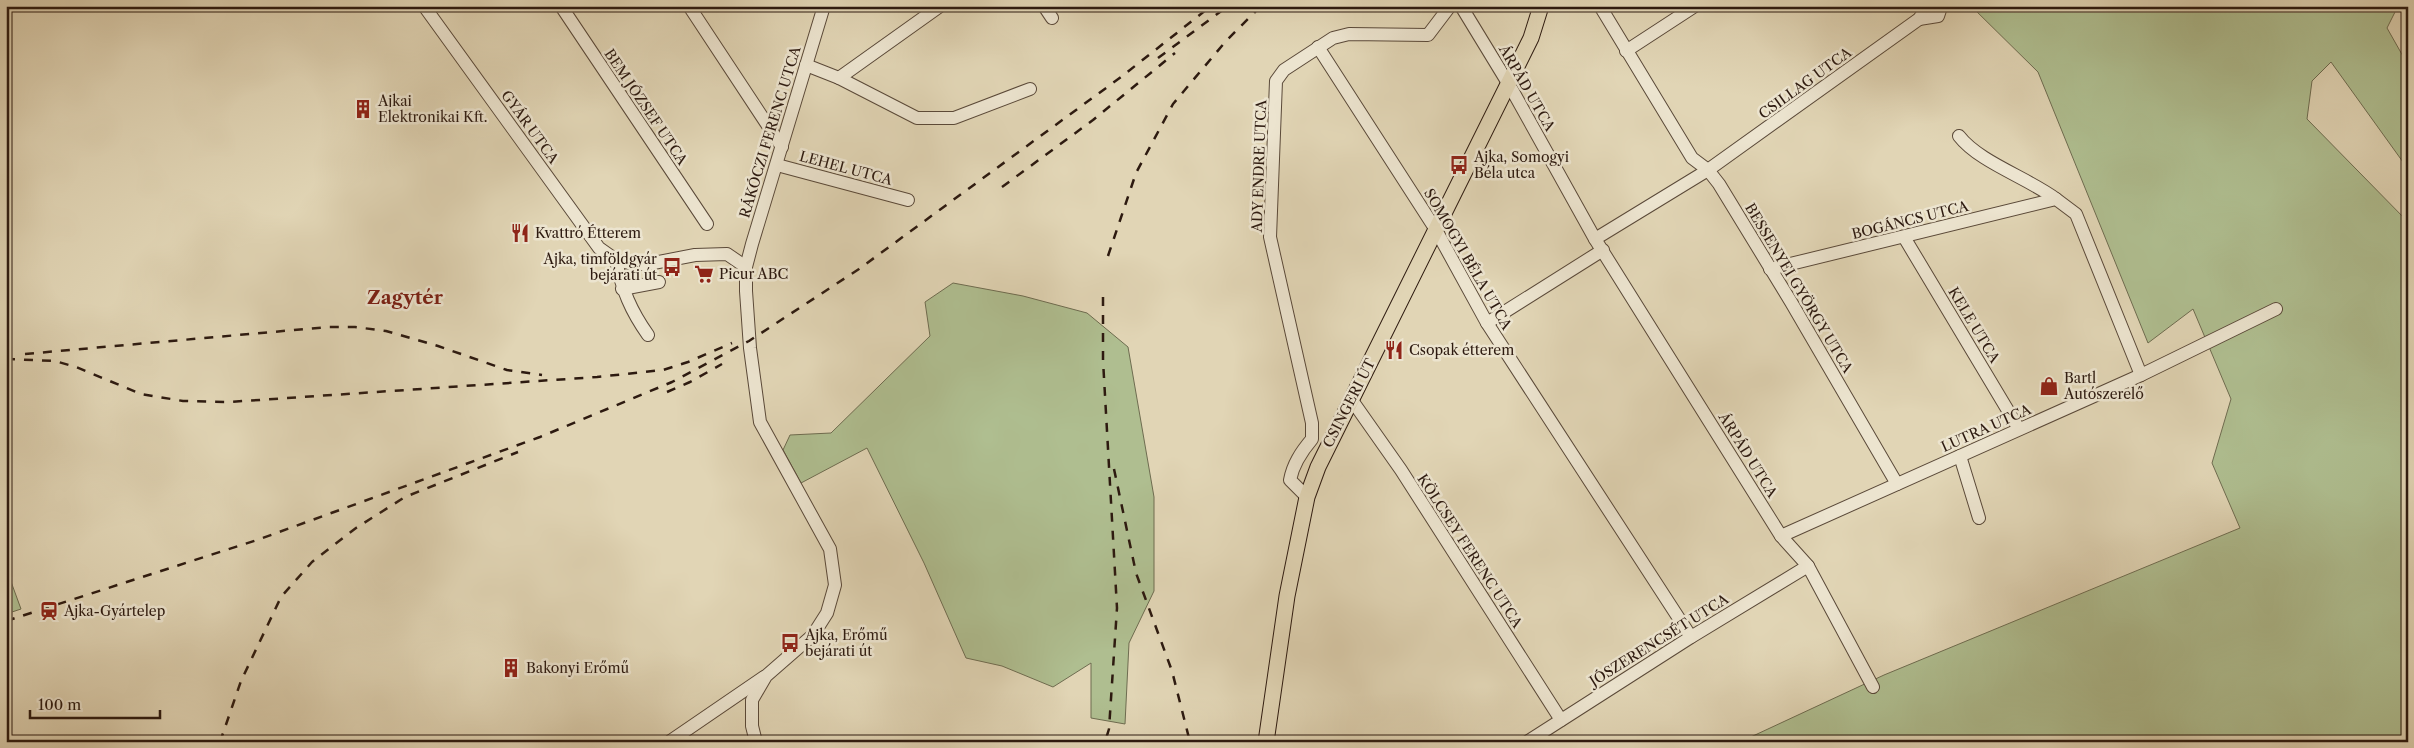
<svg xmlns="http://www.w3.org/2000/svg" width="2414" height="748" viewBox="0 0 2414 748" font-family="'Libre Caslon Text',serif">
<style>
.green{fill:#afbe90;stroke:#6e6c50}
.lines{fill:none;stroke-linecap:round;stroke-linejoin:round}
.minor-casing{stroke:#5a4939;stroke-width:14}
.major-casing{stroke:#2d1a10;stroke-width:17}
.minor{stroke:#ece4cf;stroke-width:12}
.major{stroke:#e1d5b5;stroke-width:15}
.rail{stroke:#2d1a10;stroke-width:2.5;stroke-dasharray:9 9;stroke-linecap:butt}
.labels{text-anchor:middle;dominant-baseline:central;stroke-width:5;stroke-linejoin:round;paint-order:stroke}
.street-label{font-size:14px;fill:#2d1a10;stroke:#ece4cf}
.poi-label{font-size:14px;fill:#2d1a10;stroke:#ece4cf;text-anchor:start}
.district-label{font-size:19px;font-weight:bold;fill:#7a1f14;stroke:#ece4cf}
</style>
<rect width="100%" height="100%" fill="#e1d5b5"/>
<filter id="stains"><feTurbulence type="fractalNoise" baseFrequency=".004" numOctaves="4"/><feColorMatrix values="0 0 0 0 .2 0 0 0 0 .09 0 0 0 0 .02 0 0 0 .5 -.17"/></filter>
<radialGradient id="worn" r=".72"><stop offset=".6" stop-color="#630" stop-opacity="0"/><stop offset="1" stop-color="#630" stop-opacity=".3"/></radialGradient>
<!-- green -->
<g class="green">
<polygon points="1971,6 2398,6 2387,28 2408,65 2408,169 2331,62 2312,81 2307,119 2408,222 2408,742 1740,742 1884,675 2240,528 2212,463 2231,399 2193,309 2148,343 2038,72"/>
<polygon points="953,283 1023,296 1087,313 1128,347 1154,497 1154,591 1129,643 1125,724 1091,718 1091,663 1053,687 1002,666 966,658 924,563 867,448 801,483 783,450 790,435 831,433 930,336 925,302"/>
<polygon points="6,568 21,609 6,614"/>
</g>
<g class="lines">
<!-- minor casing -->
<g class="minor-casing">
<g id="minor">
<polyline points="424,6 599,248 616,260 633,264 648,264 695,255 727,254 746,267"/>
<polyline points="561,6 707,224"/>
<polyline points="689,6 782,147"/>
<polyline points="1044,6 1052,18"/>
<polyline points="1461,6 1511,88 1595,239 1781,536 1808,566 1873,687"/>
<polyline points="1600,6 1692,158 1708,170 1719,184 1791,302 1897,484"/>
<polyline points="1919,19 1938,16 1940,10 1938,6"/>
<polyline points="1318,47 1436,230 1487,323 1691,637"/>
<polyline points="1626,51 1695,6"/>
<polyline points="806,65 839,78 940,6"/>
<polyline points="839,78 917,118 954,118 1030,89"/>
<path d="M1959 136C1979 162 2028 178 2056 199"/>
<polyline points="777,165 908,200"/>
<polyline points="1904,237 2019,429"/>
<polyline points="1595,239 1708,170 1919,19 1928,6"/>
<path d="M616 260C622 290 631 311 648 335"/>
<polyline points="1770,269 2056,199 2076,214 2141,375"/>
<polyline points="622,289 659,282"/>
<polyline points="1487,323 1603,250"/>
<polyline points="1351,399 1401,470 1561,720"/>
<polyline points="1960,456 1979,518"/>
<path d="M1307 497 1290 480C1293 464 1301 452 1312 439V423L1270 237 1276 81 1284 70 1333 38 1349 34 1428 35 1450 6"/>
<polyline points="1781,536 2141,375 2276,309"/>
<polyline points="669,742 764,677"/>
<polyline points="756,742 752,726 752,700 766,676 813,635 827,613 835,585 830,549 760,422 750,348 746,291 746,267 752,244 824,6"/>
<polyline points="1527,742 1691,637 1808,566"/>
</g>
</g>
<!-- major casing -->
<g class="major-casing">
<polyline id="major" points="1266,742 1287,596 1307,497 1318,467 1531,38 1541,6"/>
</g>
<!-- minor -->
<use href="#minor" class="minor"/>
<!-- major -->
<use href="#major" class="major"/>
<!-- rail -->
<g class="rail">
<polyline points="1158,58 1228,6"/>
<polyline points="1002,187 1093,120 1175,53"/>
<polyline points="1108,256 1136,173 1173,104 1226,41 1261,6"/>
<polyline points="1103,297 1103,360 1117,608 1109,729 1105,742"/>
<polyline points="25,354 328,327 355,327 386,331 438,346 507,370 542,375"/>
<polyline points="6,359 55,361 76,367 141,394 183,401 229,402 597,377 663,370 688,362 732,343"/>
<polyline points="667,392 690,382 722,364"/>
<polyline points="1114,469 1136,573 1172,671 1190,742"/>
<polyline points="6,621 260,539 540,437 672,382 749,341 859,269 1121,77 1211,6"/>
<polyline points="220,742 241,681 281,597 312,562 356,528 405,497 518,452"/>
</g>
</g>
<!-- icons -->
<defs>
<g id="building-bare" transform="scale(1.5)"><path d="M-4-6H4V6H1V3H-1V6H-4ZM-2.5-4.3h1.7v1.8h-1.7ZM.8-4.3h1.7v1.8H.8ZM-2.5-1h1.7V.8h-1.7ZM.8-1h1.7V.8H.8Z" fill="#8f2418" stroke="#ece4cf" stroke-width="2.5" paint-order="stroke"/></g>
<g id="bus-bare" transform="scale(1.5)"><path d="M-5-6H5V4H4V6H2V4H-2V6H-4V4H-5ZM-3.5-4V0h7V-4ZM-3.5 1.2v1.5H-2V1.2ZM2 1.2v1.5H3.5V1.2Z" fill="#8f2418" stroke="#ece4cf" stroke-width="2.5" paint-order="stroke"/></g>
<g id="restaurant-bare" transform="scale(1.5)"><path d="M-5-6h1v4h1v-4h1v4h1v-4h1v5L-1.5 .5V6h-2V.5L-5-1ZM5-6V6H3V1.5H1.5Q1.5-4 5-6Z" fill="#8f2418" stroke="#ece4cf" stroke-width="2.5" paint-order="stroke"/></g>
<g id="supermarket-bare" transform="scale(1.5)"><path d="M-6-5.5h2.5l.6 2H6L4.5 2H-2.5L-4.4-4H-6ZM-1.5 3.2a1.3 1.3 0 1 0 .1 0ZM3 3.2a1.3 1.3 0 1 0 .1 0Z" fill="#8f2418" stroke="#ece4cf" stroke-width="2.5" paint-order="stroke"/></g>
<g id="shop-bare" transform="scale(1.5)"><path d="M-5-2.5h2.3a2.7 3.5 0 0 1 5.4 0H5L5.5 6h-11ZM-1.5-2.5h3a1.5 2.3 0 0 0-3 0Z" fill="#8f2418" stroke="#ece4cf" stroke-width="2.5" paint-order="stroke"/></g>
<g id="station-bare" transform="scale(1.5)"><path d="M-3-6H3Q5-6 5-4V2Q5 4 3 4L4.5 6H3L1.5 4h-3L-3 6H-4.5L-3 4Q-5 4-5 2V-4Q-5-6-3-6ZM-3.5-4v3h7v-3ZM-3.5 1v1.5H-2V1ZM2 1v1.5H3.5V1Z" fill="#8f2418" stroke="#ece4cf" stroke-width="2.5" paint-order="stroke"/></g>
</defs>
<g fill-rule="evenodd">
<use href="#building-bare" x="363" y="109"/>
<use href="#bus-bare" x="1459" y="165"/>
<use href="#restaurant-bare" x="520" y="233"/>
<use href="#bus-bare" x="672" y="267"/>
<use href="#supermarket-bare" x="704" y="274"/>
<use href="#restaurant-bare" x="1394" y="350"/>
<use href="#shop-bare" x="2049" y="386"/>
<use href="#station-bare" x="49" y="611"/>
<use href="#bus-bare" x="790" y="643"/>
<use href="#building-bare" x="511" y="668"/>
</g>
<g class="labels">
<!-- street labels -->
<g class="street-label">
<text transform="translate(1805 83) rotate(-36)">CSILLAG UTCA</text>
<text transform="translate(1527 88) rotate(60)">ÁRPÁD UTCA</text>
<text transform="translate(646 107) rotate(56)">BEM JÓZSEF UTCA</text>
<text transform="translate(530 127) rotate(54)">GYÁR UTCA</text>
<text transform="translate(770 132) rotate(-73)">RÁKÓCZI FERENC UTCA</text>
<text transform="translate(1259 166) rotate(-88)">ADY ENDRE UTCA</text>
<text transform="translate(846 168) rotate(15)">LEHEL UTCA</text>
<text transform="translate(1910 220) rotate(-14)">BOGÁNCS UTCA</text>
<text transform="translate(1468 259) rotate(60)">SOMOGYI BÉLA UTCA</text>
<text transform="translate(1799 288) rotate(59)">BESSENYEI GYÖRGY UTCA</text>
<text transform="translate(1974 325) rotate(59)">KELE UTCA</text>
<text transform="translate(1349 403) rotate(-63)">CSINGERI ÚT</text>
<text transform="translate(1986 428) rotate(-24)">LUTRA UTCA</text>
<text transform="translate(1748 455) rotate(58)">ÁRPÁD UTCA</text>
<text transform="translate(1470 551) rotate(57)">KÖLCSEY FERENC UTCA</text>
<text transform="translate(1659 640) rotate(-32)">JÓSZERENCSÉT UTCA</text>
</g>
<!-- poi labels -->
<g class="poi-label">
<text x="378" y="101">Ajkai<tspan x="378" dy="16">Elektronikai Kft.</tspan></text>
<text x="1474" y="157">Ajka, Somogyi<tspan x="1474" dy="16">Béla utca</tspan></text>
<text x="535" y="233">Kvattró Étterem</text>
<text x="657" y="259" text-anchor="end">Ajka, timföldgyár<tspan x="657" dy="16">bejárati út</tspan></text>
<text x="719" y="274">Picur ABC</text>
<text x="1409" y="350">Csopak étterem</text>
<text x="2064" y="378">Bartl<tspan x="2064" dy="16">Autószerelő</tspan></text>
<text x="64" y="611">Ajka-Gyártelep</text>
<text x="805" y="635">Ajka, Erőmű<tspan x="805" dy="16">bejárati út</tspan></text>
<text x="526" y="668">Bakonyi Erőmű</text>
</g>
<!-- district labels -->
<g class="district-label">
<text x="405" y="297">Zagytér</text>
</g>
</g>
<!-- margin -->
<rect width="2414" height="748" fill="none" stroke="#e1d5b5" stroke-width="25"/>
<rect x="8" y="8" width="2399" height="733" fill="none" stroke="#2d1a10" stroke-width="2.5"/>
<rect x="12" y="12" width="2389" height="723" fill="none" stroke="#2d1a10"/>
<!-- scale -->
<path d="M30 710v8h130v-8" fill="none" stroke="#2d1a10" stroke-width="2.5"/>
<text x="38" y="710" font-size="15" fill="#2d1a10" stroke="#ece4cf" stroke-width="4" paint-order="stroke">100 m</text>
<rect width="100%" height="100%" filter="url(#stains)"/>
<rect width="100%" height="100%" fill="url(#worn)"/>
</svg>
